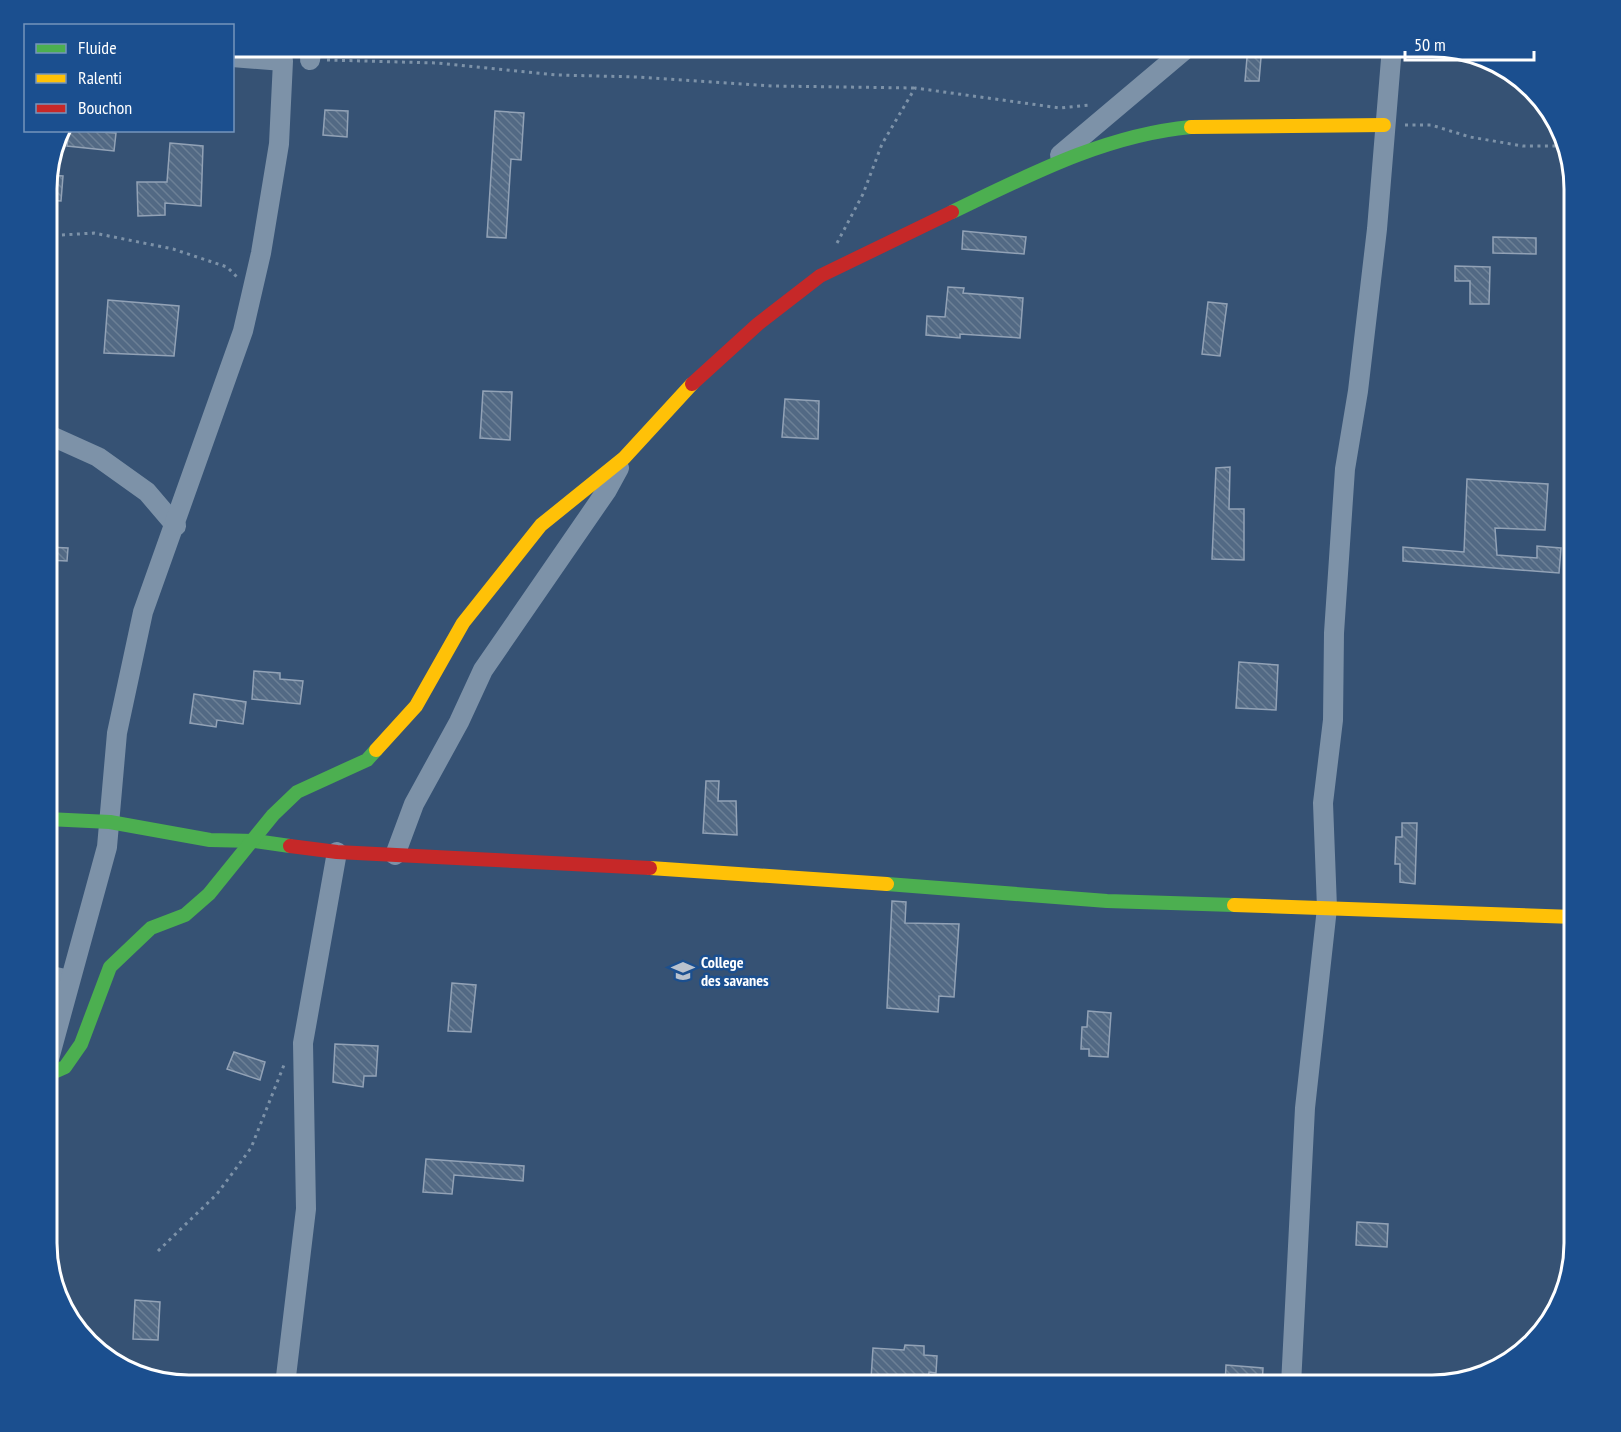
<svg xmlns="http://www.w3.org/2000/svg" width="1621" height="1432" viewBox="0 0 1621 1432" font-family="'PT Sans Narrow',sans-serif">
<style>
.building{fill:url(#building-back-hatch);stroke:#92a2b6;stroke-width:1.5}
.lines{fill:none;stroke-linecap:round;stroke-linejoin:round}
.path{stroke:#7d92a8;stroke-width:3;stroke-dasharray:3 4.5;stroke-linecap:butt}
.street{stroke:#7d92a8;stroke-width:20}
.fast{stroke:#4caf50;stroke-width:14}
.slow{stroke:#ffc107;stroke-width:14}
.jam{stroke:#c62828;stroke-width:14}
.labels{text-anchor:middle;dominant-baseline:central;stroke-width:5;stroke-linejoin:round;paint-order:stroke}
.poi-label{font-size:16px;font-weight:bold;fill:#fff;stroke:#1b4f8f;text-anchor:start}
.rim{fill:none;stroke:#fff;stroke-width:3}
</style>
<defs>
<pattern id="building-back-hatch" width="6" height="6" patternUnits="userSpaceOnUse" patternTransform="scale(1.5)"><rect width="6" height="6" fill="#526984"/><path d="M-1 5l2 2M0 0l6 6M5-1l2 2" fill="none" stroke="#6c8096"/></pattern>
</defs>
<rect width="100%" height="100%" fill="#365274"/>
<!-- building -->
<g class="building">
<polygon points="1248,46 1262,46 1259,81 1245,81"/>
<polygon points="325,110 348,111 347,137 323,135"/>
<polygon points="495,111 524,113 521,160 511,159 506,238 487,237"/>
<polygon points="69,130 116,133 114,151 67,146"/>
<polygon points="170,143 203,146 201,206 165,203 165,215 138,216 137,182 167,182"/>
<polygon points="48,175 63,176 61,201 47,200"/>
<polygon points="963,231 1026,237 1024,254 962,249"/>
<polygon points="1493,237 1536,238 1536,254 1493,253"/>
<polygon points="1455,266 1490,267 1489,304 1470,304 1470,281 1455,281"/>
<polygon points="948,287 964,288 963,293 1023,298 1020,338 960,334 960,338 926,335 927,316 945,317"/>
<polygon points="108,300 179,306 174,356 104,353"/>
<polygon points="1208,302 1227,304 1220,356 1202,354"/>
<polygon points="483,391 512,392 510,440 480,438"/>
<polygon points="785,399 819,401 818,439 782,437"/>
<polygon points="1230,467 1229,509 1244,509 1244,560 1212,559 1216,468"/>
<polygon points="1467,479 1548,484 1545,530 1495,528 1497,555 1537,558 1537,546 1561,548 1559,573 1403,561 1403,547 1464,552"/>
<polygon points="47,547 68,548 67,561 47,560"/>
<polygon points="1239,662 1278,665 1276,710 1236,708"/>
<polygon points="254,671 280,673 280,679 303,681 300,704 252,699"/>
<polygon points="194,694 246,702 243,724 217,720 216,727 190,723"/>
<polygon points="706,781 719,781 718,801 736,801 737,835 703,833"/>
<polygon points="1402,823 1417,823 1415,884 1400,882 1400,864 1395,864 1396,837 1402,837"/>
<polygon points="892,901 906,902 905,923 959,924 954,997 939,996 938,1012 887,1008"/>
<polygon points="452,983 476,985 471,1032 448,1031"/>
<polygon points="1088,1011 1111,1013 1108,1057 1089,1056 1089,1049 1081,1049 1082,1027 1087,1027"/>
<polygon points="335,1044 378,1046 376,1076 364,1076 363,1087 333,1082"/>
<polygon points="234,1052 265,1062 260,1080 227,1069"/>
<polygon points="426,1159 524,1166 523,1181 454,1175 452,1194 423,1192"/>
<polygon points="1357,1222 1388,1224 1387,1247 1356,1245"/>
<polygon points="135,1300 160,1302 158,1340 133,1339"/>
<polygon points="905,1345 924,1346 924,1355 937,1356 936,1373 929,1372 928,1383 871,1379 873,1348 904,1350"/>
<polygon points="1226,1365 1263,1368 1262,1386 1225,1386"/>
</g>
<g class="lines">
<!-- path -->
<g class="path">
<polyline points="327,60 437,63 557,75 637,77 773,86 915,88"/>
<polyline points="1405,125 1431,125 1470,137 1523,146 1566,146"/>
<polyline points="47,236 94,233 173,249 227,267 237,277"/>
<polyline points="837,243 863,194 882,144 915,88 1060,108 1090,105"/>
<polyline points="158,1251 217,1194 251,1148 284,1065"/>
</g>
<!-- street -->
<g class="street">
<polyline points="310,60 312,47"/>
<polyline points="1060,155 1188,47"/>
<polyline points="47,434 98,457 147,492 176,526"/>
<polyline points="395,855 414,804 459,722 483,670 607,490 619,468"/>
<polyline points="47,975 69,980"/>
<polyline points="47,1066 107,847 117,733 143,612 243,331 261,253 279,144 283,61 232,57"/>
<polyline points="285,1385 306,1209 303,1043 337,852"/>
<polyline points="1291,1385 1305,1108 1327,908 1323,803 1333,720 1334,633 1345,469 1358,391 1377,229 1392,47"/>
</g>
<!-- fast -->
<g class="fast">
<path d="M952 212C1029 175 1105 135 1191 127"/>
<polyline points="47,819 110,822 210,840 255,841 290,846"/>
<polyline points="887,884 1107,901 1234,905"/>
<polyline points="47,1075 65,1067 81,1044 110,967 151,928 185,915 209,894 273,815 297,792 367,760 376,750"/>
</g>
<!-- slow -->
<g class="slow">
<polyline points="1191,127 1384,125"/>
<polyline points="376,750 416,706 463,623 541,525 624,458 692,384"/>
<polyline points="650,868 887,884"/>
<polyline points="1234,905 1574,917"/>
</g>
<!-- jam -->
<g class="jam">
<polyline points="692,384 758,324 820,276 952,212"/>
<polyline points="290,846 337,852 650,868"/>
</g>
</g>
<!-- icons -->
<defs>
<g id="university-bare" transform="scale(1.8)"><path d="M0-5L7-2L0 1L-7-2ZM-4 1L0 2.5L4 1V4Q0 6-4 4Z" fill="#b9c2ce" stroke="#1b4f8f" stroke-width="2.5" paint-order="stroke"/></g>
</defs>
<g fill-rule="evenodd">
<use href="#university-bare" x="683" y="971"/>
</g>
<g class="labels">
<!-- poi labels -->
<g class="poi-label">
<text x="701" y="962">College<tspan x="701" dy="18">des savanes</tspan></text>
</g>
</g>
<!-- crop -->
<path d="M0 0H1621V1432H0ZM189 57H1432A132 132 0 0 1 1564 189V1243A132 132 0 0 1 1432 1375H189A132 132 0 0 1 57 1243V189A132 132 0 0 1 189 57Z" fill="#1b4f8f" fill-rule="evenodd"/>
<path class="rim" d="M189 57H1432A132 132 0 0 1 1564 189V1243A132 132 0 0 1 1432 1375H189A132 132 0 0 1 57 1243V189A132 132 0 0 1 189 57Z"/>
<!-- legend -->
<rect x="24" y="24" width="210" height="108" fill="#1b4f8f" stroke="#7695bc" stroke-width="1.5"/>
<rect x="36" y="44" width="30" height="9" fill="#4caf50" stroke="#7695bc" stroke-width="1.5"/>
<text x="78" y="54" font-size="18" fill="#ffffff">Fluide</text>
<rect x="36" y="74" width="30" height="9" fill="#ffc107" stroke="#7695bc" stroke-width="1.5"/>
<text x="78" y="84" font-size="18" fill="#ffffff">Ralenti</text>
<rect x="36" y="104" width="30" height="9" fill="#c62828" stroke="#7695bc" stroke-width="1.5"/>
<text x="78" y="114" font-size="18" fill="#ffffff">Bouchon</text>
<!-- scale -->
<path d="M1405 51v9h129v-9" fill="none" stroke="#ffffff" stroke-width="3"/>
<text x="1414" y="51" font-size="18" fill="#ffffff" stroke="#1b4f8f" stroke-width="4.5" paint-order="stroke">50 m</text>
</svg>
